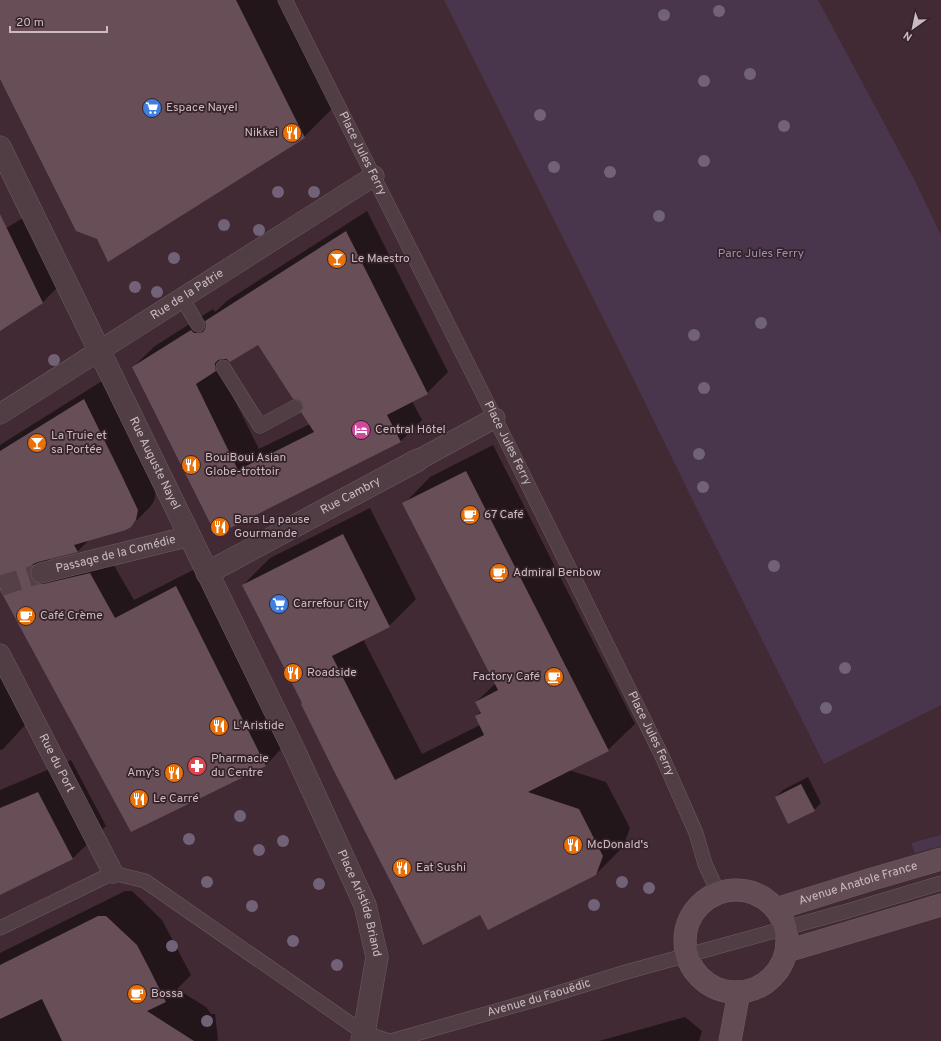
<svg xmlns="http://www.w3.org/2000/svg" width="941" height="1041" viewBox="0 0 941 1041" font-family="Overpass,sans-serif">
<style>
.green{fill:#4a364c}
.shadow{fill:#0007;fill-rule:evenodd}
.building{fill:#684e57;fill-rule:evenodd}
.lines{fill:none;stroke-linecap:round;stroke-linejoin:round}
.pedestrian-tunnel{stroke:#564048;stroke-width:20;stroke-dasharray:20 10;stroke-linecap:butt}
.service-casing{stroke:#6e5c63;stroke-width:15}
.pedestrian-casing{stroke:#6e5c63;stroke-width:21}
.minor-casing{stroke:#6e5c63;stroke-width:23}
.secondary-casing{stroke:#6e5c63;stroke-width:23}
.service{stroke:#513e45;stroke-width:14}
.pedestrian{stroke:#513e45;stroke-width:20}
.minor{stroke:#513e45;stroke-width:22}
.secondary{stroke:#644c54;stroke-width:22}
.tree{fill:#716277}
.labels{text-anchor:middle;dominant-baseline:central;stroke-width:3.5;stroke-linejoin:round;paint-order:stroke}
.poi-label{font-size:12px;fill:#cbbbc1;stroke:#36222a;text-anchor:start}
.street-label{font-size:12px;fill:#cbbbc1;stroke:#36222a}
.park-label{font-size:12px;fill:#9890ae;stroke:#36222a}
</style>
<rect width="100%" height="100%" fill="#412a33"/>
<!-- green -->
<g class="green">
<polygon points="444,0 818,0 914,179 941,235 941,705 824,764 695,505 632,376"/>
<polygon points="941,835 941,846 915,853 911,843"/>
</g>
<!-- shadow -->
<g class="shadow">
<polygon points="0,0 288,0 339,102 304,137 98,238 0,77"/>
<path d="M367 211 448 372 427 393 412 401 422 420 401 441 217 534 133 367 155 346 213 309 215 312 228 300ZM259 343 303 402 310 424 259 449 218 367 227 359Z"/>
<polygon points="31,213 64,281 43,302 0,329 0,232"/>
<polygon points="102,381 156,491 154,501 150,507 131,526 89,540 78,551 48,558 51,562 108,555 134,600 195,569 284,746 266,765 132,831 0,586 0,445"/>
<polygon points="493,445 635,724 608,750 569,770 606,782 630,828 623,847 596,874 480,914 303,703 243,585 270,558 370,508 416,599 389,626 363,639 422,754 480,725 476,716 481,711 476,702 496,683 404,504 430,477"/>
<polygon points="0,671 28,722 3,749 0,750"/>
<polygon points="71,760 106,826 73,858 0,894 0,790"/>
<polygon points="808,777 821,803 814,810 776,797 783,790"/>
<polygon points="125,891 132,891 162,920 191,975 177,989 206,1007 211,1014 215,1014 218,1039 217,1041 0,1041 0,953"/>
<polygon points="685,1017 702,1031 699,1041 599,1041"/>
</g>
<!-- building -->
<g class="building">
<polygon points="0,0 236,0 305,138 108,262 97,239 76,231 0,79"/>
<polygon points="0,214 43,303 0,331"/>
<path d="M346 231 428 394 387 415 401 442 216 535 132 367 191 330 194 333H198L203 332 205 329 206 325 205 321ZM258 345 293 399 299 400 302 403 303 408 301 412 314 432 238 470 196 384 216 371 215 367V363L218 360 223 359H227L230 362Z"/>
<polygon points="84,399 122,476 138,510 136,520 131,527 126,530 74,545 78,552 38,562 33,564 30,569 30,576 32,581 37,584 43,584 90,573 115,618 176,586 266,766 131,832 0,590 0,451"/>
<polygon points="466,471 609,751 528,792 579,809 603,856 596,875 488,930 480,915 423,945 333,769 301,704 302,703 242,585 343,534 390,627 332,656 395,780 484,735 475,716 481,713 475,702 498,690 402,503"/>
<polygon points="801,784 815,811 788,824 775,797"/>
<polygon points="38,792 73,859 0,895 0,808"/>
<polygon points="98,916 106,916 137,945 149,968 166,1002 147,1011 194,1041 62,1041 42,999 0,1019 0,965"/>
</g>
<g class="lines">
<!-- pedestrian-tunnel -->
<polyline class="pedestrian-tunnel" points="0,586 41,573"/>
<!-- service casing -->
<g class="service-casing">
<g id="service">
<path id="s1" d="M285 0 495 418 661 754 696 833 705 864 718 892"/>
<polyline points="182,298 198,325"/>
<polyline points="223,367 260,426 295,407"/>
<polyline points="0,928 113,873 145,881 364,1033 389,1041"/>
<path id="s2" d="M391 1041 545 997 626 972 844 912 941 883"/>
</g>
</g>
<!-- pedestrian casing -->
<g class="pedestrian-casing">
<g id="pedestrian">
<path id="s3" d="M0 414 374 176"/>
<polyline points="418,460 495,418"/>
<path id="s4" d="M41 573 190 536"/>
<path id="s5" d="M0 654 113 873"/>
</g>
</g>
<!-- minor casing -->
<g class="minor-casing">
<g id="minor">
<path id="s6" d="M0 147 295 752 365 905 377 957 364 1033 362 1041"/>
<path id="s7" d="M207 573 418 460"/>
</g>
</g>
<!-- secondary casing -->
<g class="secondary-casing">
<g id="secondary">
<circle cx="736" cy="941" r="51"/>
<path id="s8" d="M776 909 869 880 941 859"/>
<polyline points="787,951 941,905"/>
<polyline points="730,1041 739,992"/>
</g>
</g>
<!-- service -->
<use href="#service" class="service"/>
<!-- pedestrian -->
<use href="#pedestrian" class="pedestrian"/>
<!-- minor -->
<use href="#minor" class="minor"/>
<!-- secondary -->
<use href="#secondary" class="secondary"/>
</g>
<!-- trees -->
<g class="tree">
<circle cx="719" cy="11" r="6"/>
<circle cx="664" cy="15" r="6"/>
<circle cx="750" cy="74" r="6"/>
<circle cx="704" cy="81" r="6"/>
<circle cx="540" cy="115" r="6"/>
<circle cx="784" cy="126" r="6"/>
<circle cx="704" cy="161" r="6"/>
<circle cx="554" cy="167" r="6"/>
<circle cx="610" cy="172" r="6"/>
<circle cx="278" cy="192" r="6"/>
<circle cx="314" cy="192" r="6"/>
<circle cx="659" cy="216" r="6"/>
<circle cx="224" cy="225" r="6"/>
<circle cx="259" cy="230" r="6"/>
<circle cx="174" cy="258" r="6"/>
<circle cx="135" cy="287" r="6"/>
<circle cx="157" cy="292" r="6"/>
<circle cx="761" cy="323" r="6"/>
<circle cx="694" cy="335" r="6"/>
<circle cx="54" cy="360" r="6"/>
<circle cx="704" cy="388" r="6"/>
<circle cx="699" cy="454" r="6"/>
<circle cx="703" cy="487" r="6"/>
<circle cx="774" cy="566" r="6"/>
<circle cx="845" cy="668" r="6"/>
<circle cx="826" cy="708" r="6"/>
<circle cx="240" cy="816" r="6"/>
<circle cx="189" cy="839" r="6"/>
<circle cx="283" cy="841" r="6"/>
<circle cx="259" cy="850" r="6"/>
<circle cx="207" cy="882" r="6"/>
<circle cx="622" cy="882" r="6"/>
<circle cx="319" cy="884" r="6"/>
<circle cx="649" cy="888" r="6"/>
<circle cx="594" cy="905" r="6"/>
<circle cx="252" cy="906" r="6"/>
<circle cx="293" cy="941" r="6"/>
<circle cx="172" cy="946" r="6"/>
<circle cx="337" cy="965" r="6"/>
<circle cx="207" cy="1021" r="6"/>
</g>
<!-- icons -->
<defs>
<g id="supermarket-disc" transform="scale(1)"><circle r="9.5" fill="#3f7fe0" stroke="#36222a"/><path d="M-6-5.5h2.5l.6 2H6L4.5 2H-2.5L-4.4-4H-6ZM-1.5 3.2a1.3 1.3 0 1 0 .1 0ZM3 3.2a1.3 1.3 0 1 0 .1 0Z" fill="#fff"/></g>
<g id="restaurant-disc" transform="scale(1)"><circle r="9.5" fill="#e8710a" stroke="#36222a"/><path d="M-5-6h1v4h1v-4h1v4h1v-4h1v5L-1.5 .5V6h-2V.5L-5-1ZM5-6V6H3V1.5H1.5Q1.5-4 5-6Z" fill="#fff"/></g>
<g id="bar-disc" transform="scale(1)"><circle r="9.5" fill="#e8710a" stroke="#36222a"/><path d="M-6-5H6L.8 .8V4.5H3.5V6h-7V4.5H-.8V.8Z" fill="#fff"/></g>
<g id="hotel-disc" transform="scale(1)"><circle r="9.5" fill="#d1479c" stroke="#36222a"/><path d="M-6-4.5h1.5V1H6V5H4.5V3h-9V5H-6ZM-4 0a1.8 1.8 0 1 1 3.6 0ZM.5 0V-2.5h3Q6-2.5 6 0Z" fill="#fff"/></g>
<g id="cafe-disc" transform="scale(1)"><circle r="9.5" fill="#e8710a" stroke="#36222a"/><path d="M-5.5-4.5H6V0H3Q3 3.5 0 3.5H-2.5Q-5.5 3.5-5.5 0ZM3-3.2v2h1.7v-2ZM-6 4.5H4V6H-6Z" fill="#fff"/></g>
<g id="pharmacy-disc" transform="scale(1)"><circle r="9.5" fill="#e0444e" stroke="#36222a"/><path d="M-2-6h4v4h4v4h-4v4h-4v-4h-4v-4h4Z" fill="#fff"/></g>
</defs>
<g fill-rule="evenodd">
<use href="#supermarket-disc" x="152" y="108"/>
<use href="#restaurant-disc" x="292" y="133"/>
<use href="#bar-disc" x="337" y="259"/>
<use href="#hotel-disc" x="361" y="430"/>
<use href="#bar-disc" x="37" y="443"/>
<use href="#restaurant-disc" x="191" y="465"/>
<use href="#cafe-disc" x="470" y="515"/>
<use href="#restaurant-disc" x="220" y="527"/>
<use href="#cafe-disc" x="499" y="573"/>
<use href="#supermarket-disc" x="279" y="604"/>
<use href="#cafe-disc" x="26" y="616"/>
<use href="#restaurant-disc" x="293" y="673"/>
<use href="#cafe-disc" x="554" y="677"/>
<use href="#restaurant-disc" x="219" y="726"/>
<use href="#pharmacy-disc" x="197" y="766"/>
<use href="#restaurant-disc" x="174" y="773"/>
<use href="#restaurant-disc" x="139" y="799"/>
<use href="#restaurant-disc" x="573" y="845"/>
<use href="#restaurant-disc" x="402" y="868"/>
<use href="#cafe-disc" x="137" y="994"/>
</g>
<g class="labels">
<!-- poi labels -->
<g class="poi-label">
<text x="166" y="108">Espace Nayel</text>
<text x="278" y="133" text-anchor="end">Nikkei</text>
<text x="351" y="259">Le Maestro</text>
<text x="375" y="430">Central Hôtel</text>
<text x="51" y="436">La Truie et<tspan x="51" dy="14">sa Portée</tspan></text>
<text x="205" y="458">BouiBoui Asian<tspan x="205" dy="14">Globe-trottoir</tspan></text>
<text x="484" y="515">67 Café</text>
<text x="234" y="520">Bara La pause<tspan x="234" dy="14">Gourmande</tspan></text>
<text x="513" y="573">Admiral Benbow</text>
<text x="293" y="604">Carrefour City</text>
<text x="40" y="616">Café Crème</text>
<text x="307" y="673">Roadside</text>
<text x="540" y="677" text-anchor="end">Factory Café</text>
<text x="233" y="726">L'Aristide</text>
<text x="211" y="759">Pharmacie<tspan x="211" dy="14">du Centre</tspan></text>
<text x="160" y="773" text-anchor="end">Amy's</text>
<text x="153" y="799">Le Carré</text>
<text x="587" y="845">McDonald's</text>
<text x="416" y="868">Eat Sushi</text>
<text x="151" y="994">Bossa</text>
</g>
<!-- street labels -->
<g class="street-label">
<text stroke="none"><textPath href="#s1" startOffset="172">Place Jules Ferry</textPath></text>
<text stroke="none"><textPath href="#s3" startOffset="222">Rue de la Patrie</textPath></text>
<text stroke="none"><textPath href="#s1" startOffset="496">Place Jules Ferry</textPath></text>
<text stroke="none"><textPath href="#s6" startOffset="352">Rue Auguste Nayel</textPath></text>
<text stroke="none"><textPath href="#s7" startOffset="163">Rue Cambry</textPath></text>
<text stroke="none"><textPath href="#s4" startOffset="77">Passage de la Comédie</textPath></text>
<text stroke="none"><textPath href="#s1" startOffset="820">Place Jules Ferry</textPath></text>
<text stroke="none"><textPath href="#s5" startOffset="123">Rue du Port</textPath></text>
<text stroke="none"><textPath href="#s8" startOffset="86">Avenue Anatole France</textPath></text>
<text stroke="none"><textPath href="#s6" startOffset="838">Place Aristide Briand</textPath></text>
<text stroke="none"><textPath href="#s2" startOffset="154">Avenue du Faouëdic</textPath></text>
</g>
<!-- park labels -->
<g class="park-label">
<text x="761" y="254">Parc Jules Ferry</text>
</g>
</g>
<!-- north arrow -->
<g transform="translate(913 28) rotate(213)" stroke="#36222a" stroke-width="3" paint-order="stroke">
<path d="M0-3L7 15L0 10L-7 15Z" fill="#cbbbc1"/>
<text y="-6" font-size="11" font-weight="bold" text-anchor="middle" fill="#cbbbc1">N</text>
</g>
<!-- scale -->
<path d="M10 26v6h97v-6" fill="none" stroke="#cbbbc1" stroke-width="2"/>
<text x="16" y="26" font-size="12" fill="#cbbbc1" stroke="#36222a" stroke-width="3" paint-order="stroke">20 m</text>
</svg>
